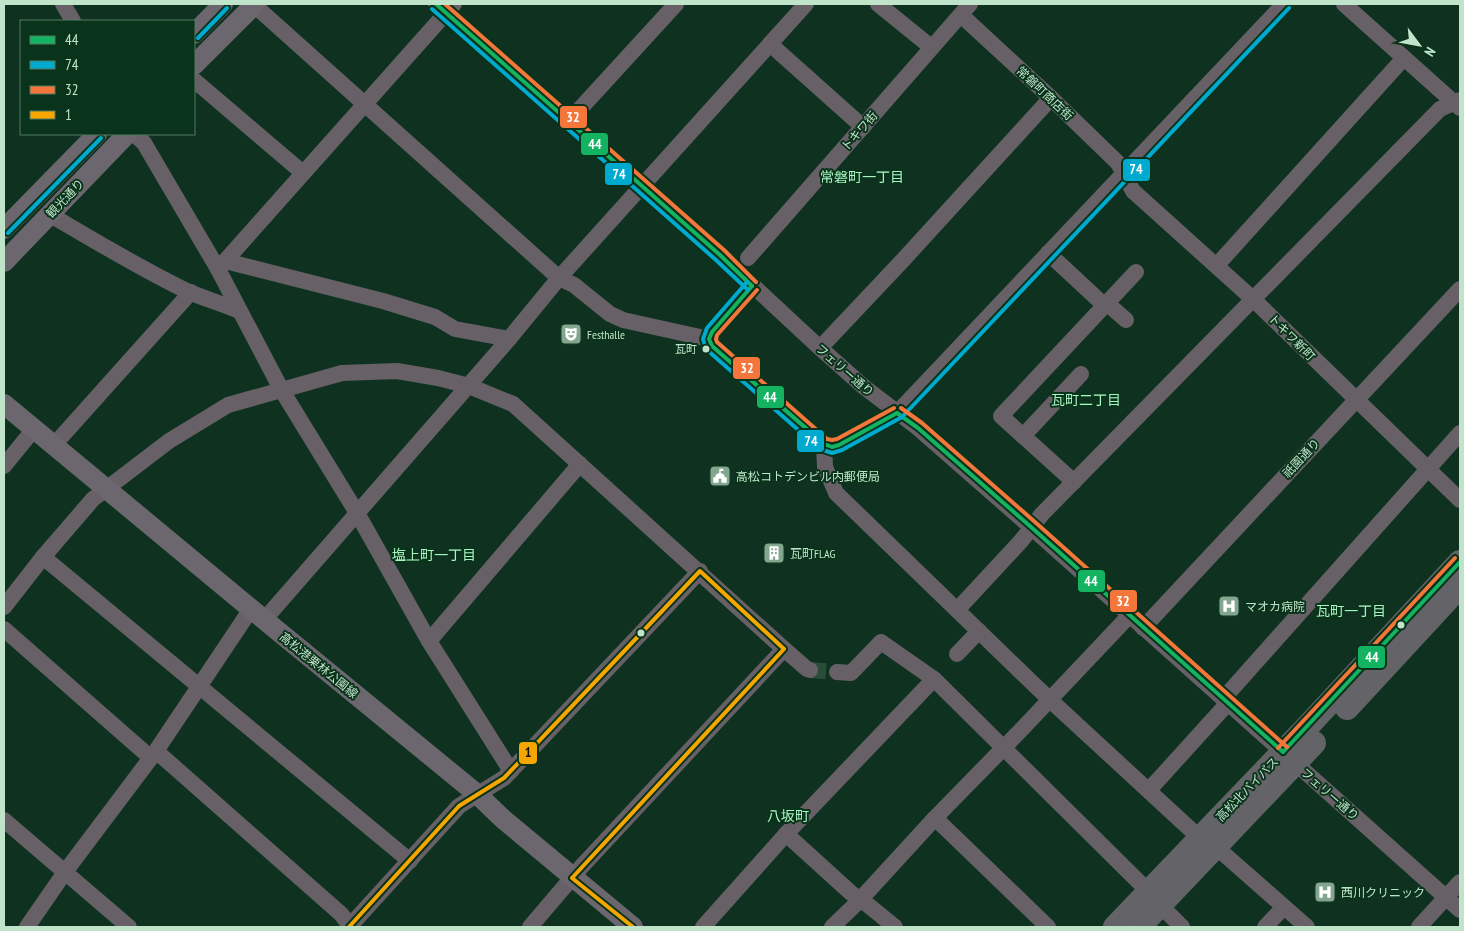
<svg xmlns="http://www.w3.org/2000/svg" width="1464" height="931" viewBox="0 0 1464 931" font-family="'PT Sans Narrow','Noto Sans JP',sans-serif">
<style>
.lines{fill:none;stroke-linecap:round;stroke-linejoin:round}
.minor-tunnel{stroke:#2a4d3a;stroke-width:16;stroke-dasharray:16 8;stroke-linecap:butt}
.minor{stroke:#676067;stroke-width:16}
.major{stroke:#6c676e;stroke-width:20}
.highway{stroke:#646367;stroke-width:24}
.bus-1-casing{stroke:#0a331c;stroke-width:8}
.bus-2-casing{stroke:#0a331c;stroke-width:8}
.bus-3-casing{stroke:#0a331c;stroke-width:8}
.bus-4-casing{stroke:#0a331c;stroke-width:8}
.bus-1{stroke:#13b361;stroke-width:4}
.bus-2{stroke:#00a9ce;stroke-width:4}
.bus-3{stroke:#f5763a;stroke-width:4}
.bus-4{stroke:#f7a600;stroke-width:4}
.bus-dot{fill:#c0e4ca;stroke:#0a331c;stroke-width:2}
.labels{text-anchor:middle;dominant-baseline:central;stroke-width:4;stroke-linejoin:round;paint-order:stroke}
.bus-label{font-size:11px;fill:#c0e4ca;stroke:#0a331c;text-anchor:end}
.street-label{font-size:12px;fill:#c0e4ca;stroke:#0a331c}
.poi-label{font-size:12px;fill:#c0e4ca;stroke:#0a331c;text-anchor:start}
.neighbourhood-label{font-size:14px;fill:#a9f5c1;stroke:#0a331c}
.line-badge{stroke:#0a331c;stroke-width:2}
.badge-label{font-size:14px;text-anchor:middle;font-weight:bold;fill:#fff}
.pale-badge-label{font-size:14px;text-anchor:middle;font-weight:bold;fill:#111}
</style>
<rect width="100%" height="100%" fill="#0f3220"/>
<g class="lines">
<!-- minor-tunnel -->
<polyline class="minor-tunnel" points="810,670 837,672"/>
<!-- minor -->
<g class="minor">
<polyline points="63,4 73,21"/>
<polyline points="436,4 720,255 820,348 864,387 918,428 1031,527 1460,910"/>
<polyline points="878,4 931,47"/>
<polyline points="1344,4 1460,108"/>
<polyline points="254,5 559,278 574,285 610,314 623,320 709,339"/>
<polyline points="961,15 1051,98 1118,163 1133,191 1254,300 1460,500"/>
<polyline points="770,44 863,127"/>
<polyline points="194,80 303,173"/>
<polyline points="568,122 676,4"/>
<polyline points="134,134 144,143 218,269 281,389 357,513 429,641 511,771"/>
<path d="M49 214C95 241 141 269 189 292 206 299 223 304 239 311"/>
<polyline points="1048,253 1105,306 1109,305 1126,320"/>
<polyline points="748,258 970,4"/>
<polyline points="225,261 383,301 435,317 455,329 509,339"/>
<polyline points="1217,265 1404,58"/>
<polyline points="218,269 454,4"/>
<polyline points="820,348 903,260 1051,98"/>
<polyline points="897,413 1284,4"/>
<polyline points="1023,436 1081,374"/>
<polyline points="824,444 825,467 836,493 1049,699 1190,829 1216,847 1307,927"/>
<polyline points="54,445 191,292"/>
<polyline points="4,466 34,429"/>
<polyline points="1074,482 1001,416 1136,272"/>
<polyline points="43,557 410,861"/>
<polyline points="4,607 43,557 93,499 169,441 228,405 342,373 397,371 438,378 469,386 513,404 784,649 807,669 810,670"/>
<polyline points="957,610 1021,541 1042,514 1440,109 1460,100"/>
<polyline points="264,620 509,339 559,278 806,4"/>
<polyline points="1143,628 1460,289"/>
<polyline points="4,629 151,758"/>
<polyline points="429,641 580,464"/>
<polyline points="957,654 979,631"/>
<polyline points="837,672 851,673 881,642 934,679 1149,892"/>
<polyline points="1223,699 1460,433"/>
<polyline points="156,751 341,914 351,927"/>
<polyline points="1149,790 1228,703"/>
<polyline points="935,818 1048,927"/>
<polyline points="4,820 129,927"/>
<polyline points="786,834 851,893 868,905 895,927"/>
<polyline points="1160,905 1182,927"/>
<polyline points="27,927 65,872 156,751 251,609"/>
<polyline points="349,927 459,806 504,778 700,571"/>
<polyline points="530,927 582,866 784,649"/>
<polyline points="703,927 786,834 934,679"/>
<polyline points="832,927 858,902 935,818 1021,730 1129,616"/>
<polyline points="1265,927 1284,907"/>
<polyline points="1419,927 1460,882"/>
</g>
<!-- major -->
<g class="major">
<polyline points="194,34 223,4"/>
<polyline points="194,65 255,4"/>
<polyline points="4,229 97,134"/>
<polyline points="4,262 127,134"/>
<polyline points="4,404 273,627 477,794 503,819 633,927"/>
</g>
<!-- highway -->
<g class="highway">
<polyline points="1347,708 1460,586"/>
<polyline points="1115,927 1306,728 1460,562"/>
<polyline points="1139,927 1314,743"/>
</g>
<!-- bus-1 casing -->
<g class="bus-1-casing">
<g id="bus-1">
<polyline points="436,4 720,255 752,286"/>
<polyline points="752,286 712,332 709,339 712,346 824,444 832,447 839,445 897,413"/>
<polyline points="897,413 918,428 1031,527 1283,752"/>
<polyline points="1283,752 1460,562"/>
</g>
</g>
<!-- bus-2 casing -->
<g class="bus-2-casing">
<g id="bus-2">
<polyline points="432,9 716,260 748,290"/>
<polyline points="198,38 227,8"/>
<polyline points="8,233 101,138"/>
<polyline points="747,282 707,328 703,339 706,349 820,449 832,453 842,450 902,417 1289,8"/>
</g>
</g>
<!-- bus-3 casing -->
<g class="bus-3-casing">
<g id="bus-3">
<polyline points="445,4 724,250 756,282"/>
<polyline points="757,290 717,335 716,339 717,342 827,439 832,440 837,439 894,408"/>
<polyline points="901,408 922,423 1035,522 1287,747"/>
<polyline points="1278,748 1455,558"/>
</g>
</g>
<!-- bus-4 casing -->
<g class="bus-4-casing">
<polyline id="bus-4" points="349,927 459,806 504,778 700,571 784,649 572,878 633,927"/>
</g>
<!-- bus-1 -->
<use href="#bus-1" class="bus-1"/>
<!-- bus-2 -->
<use href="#bus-2" class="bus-2"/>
<!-- bus-3 -->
<use href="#bus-3" class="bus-3"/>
<!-- bus-4 -->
<use href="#bus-4" class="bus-4"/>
</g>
<!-- icons -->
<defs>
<g id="theatre-square" transform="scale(1.125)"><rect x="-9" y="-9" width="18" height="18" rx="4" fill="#82a68e" stroke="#0a331c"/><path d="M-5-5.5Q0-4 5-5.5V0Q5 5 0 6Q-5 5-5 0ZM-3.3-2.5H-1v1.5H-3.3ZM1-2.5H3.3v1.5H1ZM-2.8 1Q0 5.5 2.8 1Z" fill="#fff"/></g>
<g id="civic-square" transform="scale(1.125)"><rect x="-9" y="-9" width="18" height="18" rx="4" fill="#82a68e" stroke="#0a331c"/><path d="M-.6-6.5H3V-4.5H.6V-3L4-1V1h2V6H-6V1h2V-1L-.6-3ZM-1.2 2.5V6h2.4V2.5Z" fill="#fff"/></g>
<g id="building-square" transform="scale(1.125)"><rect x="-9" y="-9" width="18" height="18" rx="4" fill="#82a68e" stroke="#0a331c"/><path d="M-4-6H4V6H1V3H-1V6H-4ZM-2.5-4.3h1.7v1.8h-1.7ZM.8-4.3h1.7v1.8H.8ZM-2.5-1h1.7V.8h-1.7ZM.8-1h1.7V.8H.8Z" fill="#fff"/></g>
<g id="hospital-square" transform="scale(1.125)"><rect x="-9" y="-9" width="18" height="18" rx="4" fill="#82a68e" stroke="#0a331c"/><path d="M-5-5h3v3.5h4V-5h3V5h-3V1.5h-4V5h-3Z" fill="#fff"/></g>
</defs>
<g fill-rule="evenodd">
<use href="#theatre-square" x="571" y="334"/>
<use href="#civic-square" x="720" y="476"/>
<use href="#building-square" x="774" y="553"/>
<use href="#hospital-square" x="1229" y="606"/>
<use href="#hospital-square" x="1325" y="892"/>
</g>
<!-- markers -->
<g class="bus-dot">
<circle cx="706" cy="349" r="4.5"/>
<circle cx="1401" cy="625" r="4.5"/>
<circle cx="641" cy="633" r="4.5"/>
</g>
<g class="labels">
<!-- bus labels -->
<g class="bus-label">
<text x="697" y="349">瓦町</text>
</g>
<!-- street labels -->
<g class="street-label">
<text transform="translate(1045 93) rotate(43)">常磐町商店街</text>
<text transform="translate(859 131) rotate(-49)">トキワ街</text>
<text transform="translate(65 198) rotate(-46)">観光通り</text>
<text transform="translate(1292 337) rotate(45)">トキワ新町</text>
<text transform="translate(845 370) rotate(41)">フェリー通り</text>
<text transform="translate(1301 458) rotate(-47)">祇園通り</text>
<text transform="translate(319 665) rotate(39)">高松港栗林公園線</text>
<text transform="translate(1247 789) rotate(-46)">高松北バイパス</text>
<text transform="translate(1330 794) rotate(41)">フェリー通り</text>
</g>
<!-- poi labels -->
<g class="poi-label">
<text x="587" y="334">Festhalle</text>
<text x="736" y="476">高松コトデンビル内郵便局</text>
<text x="790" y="553">瓦町FLAG</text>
<text x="1245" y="606">マオカ病院</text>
<text x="1341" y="892">西川クリニック</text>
</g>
<!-- neighbourhood labels -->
<g class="neighbourhood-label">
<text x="862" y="177">常磐町一丁目</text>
<text x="1086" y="400">瓦町二丁目</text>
<text x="434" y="555">塩上町一丁目</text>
<text x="1351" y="611">瓦町一丁目</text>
<text x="788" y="816">八坂町</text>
</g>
</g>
<g class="line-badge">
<rect x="559" y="105" width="29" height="24" rx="5" fill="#f5763a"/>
<rect x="580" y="132" width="29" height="24" rx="5" fill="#13b361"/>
<rect x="1122" y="158" width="29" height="24" rx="5" fill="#00a9ce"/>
<rect x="604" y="162" width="29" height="24" rx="5" fill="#00a9ce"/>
<rect x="732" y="356" width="29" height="24" rx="5" fill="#f5763a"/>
<rect x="756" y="385" width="29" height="24" rx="5" fill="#13b361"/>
<rect x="796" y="429" width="29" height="24" rx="5" fill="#00a9ce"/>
<rect x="1077" y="569" width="29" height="24" rx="5" fill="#13b361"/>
<rect x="1109" y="589" width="29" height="24" rx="5" fill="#f5763a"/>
<rect x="1357" y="645" width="29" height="24" rx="5" fill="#13b361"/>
<rect x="518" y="741" width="20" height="24" rx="5" fill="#f7a600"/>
</g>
<g class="badge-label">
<text x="573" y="122">32</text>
<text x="595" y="149">44</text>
<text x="1136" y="174">74</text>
<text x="619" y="179">74</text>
<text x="747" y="373">32</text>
<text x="770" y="402">44</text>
<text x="811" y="446">74</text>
<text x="1091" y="586">44</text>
<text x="1123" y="606">32</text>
<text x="1372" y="662">44</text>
</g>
<g class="pale-badge-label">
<text x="528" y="757">1</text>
</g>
<!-- border -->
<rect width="1464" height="931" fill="none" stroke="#c0e4ca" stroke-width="10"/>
<!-- legend -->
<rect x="20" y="20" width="175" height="115" fill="#0a331c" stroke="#537a62"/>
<rect x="30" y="36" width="25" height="8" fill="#13b361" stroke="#537a62"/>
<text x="65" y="45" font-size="15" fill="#c0e4ca">44</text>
<rect x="30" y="61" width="25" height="8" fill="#00a9ce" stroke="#537a62"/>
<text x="65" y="70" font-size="15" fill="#c0e4ca">74</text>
<rect x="30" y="86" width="25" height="8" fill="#f5763a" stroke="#537a62"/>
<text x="65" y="95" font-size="15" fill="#c0e4ca">32</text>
<rect x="30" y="111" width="25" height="8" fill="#f7a600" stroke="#537a62"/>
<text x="65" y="120" font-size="15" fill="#c0e4ca">1</text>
<!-- north arrow -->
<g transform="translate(1419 45) rotate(122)" stroke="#0a331c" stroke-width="4" paint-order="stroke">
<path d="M0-4L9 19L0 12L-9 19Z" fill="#c0e4ca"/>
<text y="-8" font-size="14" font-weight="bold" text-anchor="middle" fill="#c0e4ca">N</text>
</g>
</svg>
